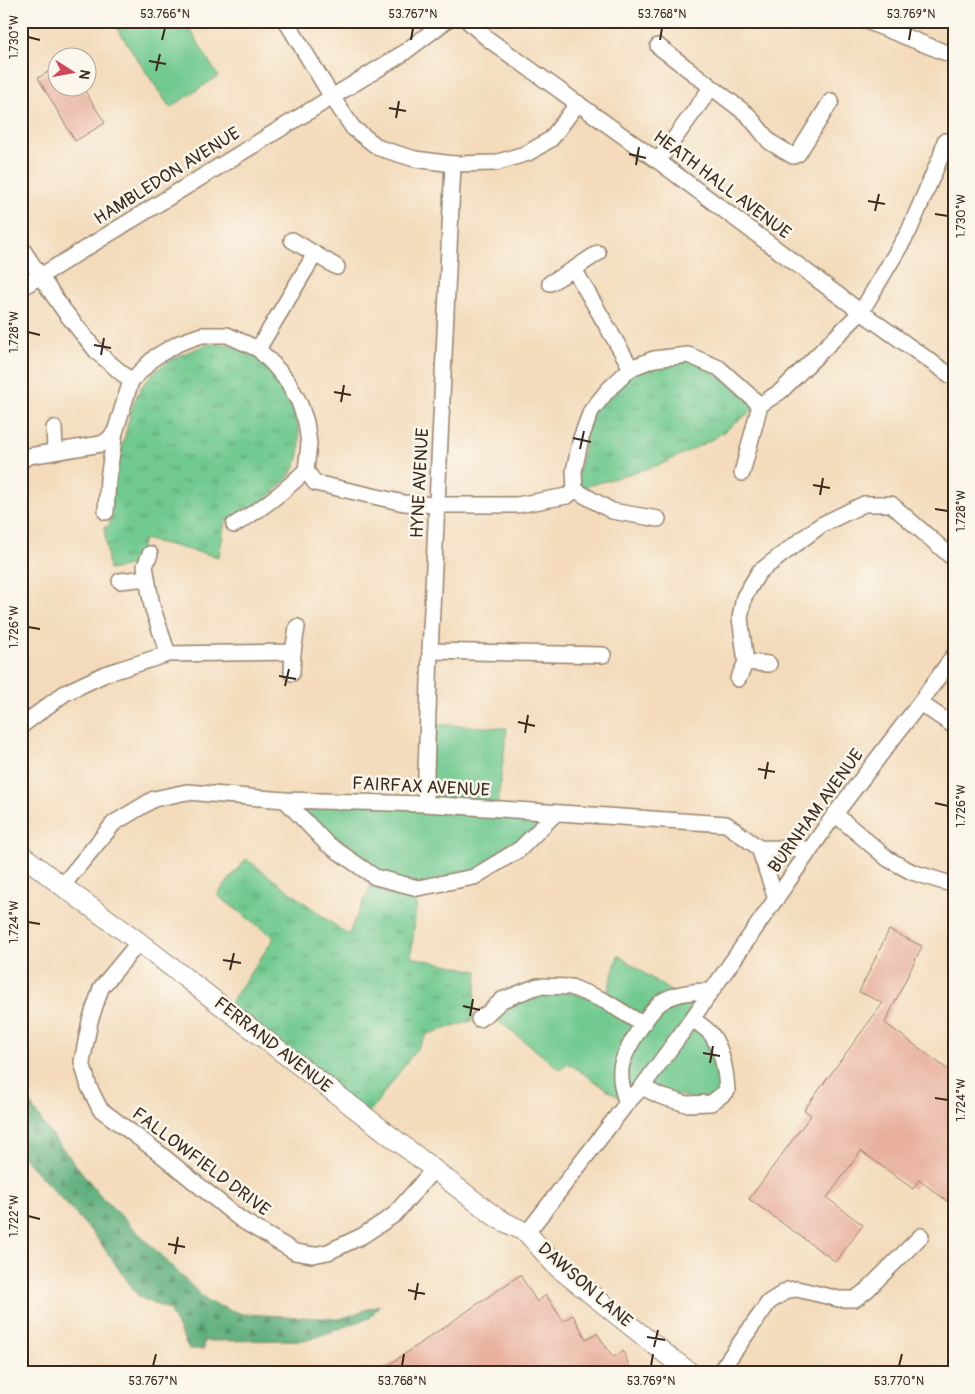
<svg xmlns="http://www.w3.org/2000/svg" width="975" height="1394" viewBox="0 0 975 1394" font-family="Pangolin,sans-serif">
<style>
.green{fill:#70c98f;stroke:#567a56}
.forest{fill:url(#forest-firs);stroke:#4c6c4c}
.park{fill:url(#park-tufts);stroke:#567a56}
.building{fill:#e8af9d}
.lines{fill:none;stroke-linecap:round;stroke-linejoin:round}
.minor-casing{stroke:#97826c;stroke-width:18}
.tertiary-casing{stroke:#97826c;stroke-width:21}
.minor{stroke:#fff;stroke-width:15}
.tertiary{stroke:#fff;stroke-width:19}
.ticks{fill:none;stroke:#3b2a1e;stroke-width:2}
.labels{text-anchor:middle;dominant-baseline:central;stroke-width:5;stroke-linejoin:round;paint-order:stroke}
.street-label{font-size:18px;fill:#3b2a1e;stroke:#fbf7ec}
.neatline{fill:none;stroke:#3b2a1e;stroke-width:2}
.ticks-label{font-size:12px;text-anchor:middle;fill:#3b2a1e}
</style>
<defs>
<pattern id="forest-firs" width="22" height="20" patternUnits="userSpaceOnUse" patternTransform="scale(1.25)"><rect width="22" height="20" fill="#5cad7a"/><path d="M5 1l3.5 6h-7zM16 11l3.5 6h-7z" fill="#4d8d63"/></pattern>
<pattern id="park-tufts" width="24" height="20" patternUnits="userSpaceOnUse" patternTransform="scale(1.25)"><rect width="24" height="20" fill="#70c98f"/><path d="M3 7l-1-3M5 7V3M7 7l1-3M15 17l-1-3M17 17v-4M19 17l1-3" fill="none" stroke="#5da374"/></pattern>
</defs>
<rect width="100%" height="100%" fill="#fbf7ec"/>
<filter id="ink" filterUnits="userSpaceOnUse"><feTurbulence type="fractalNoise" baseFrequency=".02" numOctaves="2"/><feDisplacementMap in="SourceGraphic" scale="10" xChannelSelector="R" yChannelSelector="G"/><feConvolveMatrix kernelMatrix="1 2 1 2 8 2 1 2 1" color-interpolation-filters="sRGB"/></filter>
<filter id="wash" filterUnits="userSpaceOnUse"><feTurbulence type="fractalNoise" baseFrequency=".0096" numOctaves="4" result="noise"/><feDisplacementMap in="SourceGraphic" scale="20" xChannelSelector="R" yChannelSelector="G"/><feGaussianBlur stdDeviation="1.12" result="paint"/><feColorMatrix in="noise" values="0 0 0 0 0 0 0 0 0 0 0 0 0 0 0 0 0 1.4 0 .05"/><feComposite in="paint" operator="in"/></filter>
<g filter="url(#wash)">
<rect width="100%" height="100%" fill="#f3dbbb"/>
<!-- green -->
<g class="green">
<polygon points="112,21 185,21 218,76 170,108"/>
<polygon points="428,724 507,728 497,809 556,813 474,877 418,888 375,877 285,800 425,804"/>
<polygon points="618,955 676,995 700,991 692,1019 710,1033 727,1091 711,1103 642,1087 627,1103 568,1063 561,1070 488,1013 538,986 605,1001"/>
</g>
<!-- forest -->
<polygon class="forest" points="21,1090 49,1132 102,1197 208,1302 243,1314 340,1319 379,1305 370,1318 308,1340 204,1341 204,1349 189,1349 169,1310 139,1297 93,1233 21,1155"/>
<!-- park -->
<g class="park">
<path d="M210 344C224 344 236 345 248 351 265 360 288 398 295 416 301 432 302 454 294 469 292 473 288 477 285 481 267 501 249 511 225 522L219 557 144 539 136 565 109 570 104 527H109C111 498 116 471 123 443 127 430 129 415 134 402 147 368 178 354 210 344Z"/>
<polygon points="688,355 760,405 715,438 662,464 575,490 591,411 631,368"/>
<polygon points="246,859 348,935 375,877 418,888 411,957 478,971 472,1021 428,1034 366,1117 226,1009 274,938 217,895"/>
</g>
<g id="blocks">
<!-- building -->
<g class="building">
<polygon points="58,66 58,88 83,88 105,123 75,141 38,78"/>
<polygon points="889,930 922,946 885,1023 954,1074 954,1192 947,1201 919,1180 913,1189 861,1151 827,1198 863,1225 836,1262 749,1199 811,1115 804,1110 883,1003 859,992"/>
<polygon points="520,1275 537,1302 546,1295 563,1321 573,1315 586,1339 597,1333 613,1357 623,1351 630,1368 623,1373 377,1373"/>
</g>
</g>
</g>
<g filter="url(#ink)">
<use href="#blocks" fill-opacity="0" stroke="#97826c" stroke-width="1"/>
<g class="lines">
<!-- minor casing -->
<g class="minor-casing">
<g id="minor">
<polyline points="286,21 332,97 353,128 379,148 415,159 453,164 495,163 528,153 551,139 578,103"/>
<polyline points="468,21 488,39 658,161 861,312 954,378"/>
<polyline points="866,21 954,56"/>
<polyline points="658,46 748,115 770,142 793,156 798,154 831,101"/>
<polyline points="658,161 711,88"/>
<polyline points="292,240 315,254"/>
<polyline points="21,247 40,276 65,312 98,353 131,381 155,357 179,343 202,335 227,335 258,349 273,364 288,382 299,402 306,422 309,444 306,470 315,483 404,503 438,505 517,505 567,496 575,490 574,471 581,438 591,411 608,390 631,368 654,359 688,355 719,368 760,405 781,391 861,312 909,231 941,156 945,141"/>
<polyline points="598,253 574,269 631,368"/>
<polyline points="550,283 574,269"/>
<polyline points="21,288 381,67 402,54 446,21"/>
<polyline points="258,349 315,254 337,267"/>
<polyline points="54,428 55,451"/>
<polyline points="21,461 29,456 101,444 108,440 115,432"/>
<polyline points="742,473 760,405"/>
<polyline points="575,490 612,511 658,519"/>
<polyline points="106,512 108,479 115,432 131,381"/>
<path d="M234 525C260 510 285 491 306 470"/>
<polyline points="150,554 145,566 152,606 168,654"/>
<polyline points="120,581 147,578"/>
<polyline points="430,651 603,655"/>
<polyline points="769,664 746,662 740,618 744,597 759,572 821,525 864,504 891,504 954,559"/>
<polyline points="292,673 293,652"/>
<polyline points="738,679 746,662"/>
<polyline points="920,703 954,726"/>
<polyline points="21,726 65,693 105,674 168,654 293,652 297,627"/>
<polyline points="285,800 326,843 375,877 418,888 474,877 520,849 556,813"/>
<polyline points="425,804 430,651 453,164"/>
<polyline points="835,814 888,859 912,872 954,885"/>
<polyline points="759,848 776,899"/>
<polyline points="62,886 114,823 154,799 187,792 285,800 425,804 726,824 759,848 811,849"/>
<polyline points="139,942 101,988 90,1021 82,1062 89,1087 100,1109 159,1153 240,1219 295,1252 313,1255 328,1252 362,1236 394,1215 434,1169"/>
<polyline points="479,1019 488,1013 502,1000 538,986 571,987 605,1001 642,1024"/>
<path d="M642 1087 660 1096 686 1104 711 1103 727 1091C726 1071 723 1050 711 1034 706 1028 698 1023 692 1019"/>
<path d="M627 1103C623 1093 620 1081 621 1069 622 1054 648 1013 660 1003 673 993 695 991 711 991"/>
<polyline points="527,1233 627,1103 642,1087 692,1019 835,814 920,703 954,655"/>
<polyline points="719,1373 769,1302 788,1290 797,1289 839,1299 855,1299 867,1290 921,1236"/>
</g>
</g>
<!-- tertiary casing -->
<g class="tertiary-casing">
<polyline id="tertiary" points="21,854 62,886 139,942 497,1218 527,1233 556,1266 672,1359 691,1373"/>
</g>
<!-- minor -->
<use href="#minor" class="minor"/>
<!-- tertiary -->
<use href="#tertiary" class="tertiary"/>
</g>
</g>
<!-- ticks -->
<path class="ticks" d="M28 37 40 40M162 40 165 28M411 40 413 28M660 40 662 28M909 40 911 28M149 61 166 64M156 71 160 54M389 108 406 111M396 118 399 101M629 154 646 158M636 165 639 147M868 201 885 204M875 211 879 194M935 214 948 216M28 332 40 335M94 345 111 348M101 355 104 338M334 392 351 395M341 402 344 385M573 438 591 442M580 449 584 431M813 485 830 488M820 495 823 478M935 509 948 511M28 627 40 629M279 676 296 679M285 686 289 669M518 722 535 726M525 733 528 715M758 769 775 772M765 779 768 762M935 803 948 806M28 922 40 924M223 960 241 963M230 970 234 953M463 1006 480 1010M470 1016 473 999M703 1053 720 1056M710 1063 713 1046M935 1098 948 1100M28 1216 40 1219M168 1244 185 1247M175 1254 178 1237M408 1290 425 1294M415 1300 418 1283M647 1337 665 1340M654 1347 658 1330M153 1366 156 1354M402 1366 404 1354M651 1366 653 1354M899 1366 902 1354"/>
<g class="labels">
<!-- street labels -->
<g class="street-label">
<text transform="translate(167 176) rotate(-32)">HAMBLEDON AVENUE</text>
<text transform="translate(722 185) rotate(37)">HEATH HALL AVENUE</text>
<text transform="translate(420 483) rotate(-87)">HYNE AVENUE</text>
<text transform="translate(421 787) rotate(3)">FAIRFAX AVENUE</text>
<text transform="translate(816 811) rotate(-54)">BURNHAM AVENUE</text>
<text transform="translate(273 1045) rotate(38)">FERRAND AVENUE</text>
<text transform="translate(201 1162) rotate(37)">FALLOWFIELD DRIVE</text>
<text transform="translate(585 1285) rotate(41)">DAWSON LANE</text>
</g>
</g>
<!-- margin -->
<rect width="975" height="1394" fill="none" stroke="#fbf7ec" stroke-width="55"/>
<!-- north arrow -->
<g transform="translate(72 72) rotate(101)"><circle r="24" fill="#fbf7ec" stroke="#aea59a"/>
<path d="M0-4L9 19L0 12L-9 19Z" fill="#d1495b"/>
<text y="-8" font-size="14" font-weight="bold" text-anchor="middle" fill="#3b2a1e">N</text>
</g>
<rect x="28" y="28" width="920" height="1338" class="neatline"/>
<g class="ticks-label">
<text x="165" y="18">53.766°N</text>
<text x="413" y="18">53.767°N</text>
<text x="662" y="18">53.768°N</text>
<text x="911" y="18">53.769°N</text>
<text transform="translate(14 37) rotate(-90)" y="4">1.730°W</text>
<text transform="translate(961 216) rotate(-90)" y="4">1.730°W</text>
<text transform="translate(14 332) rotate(-90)" y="4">1.728°W</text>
<text transform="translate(961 511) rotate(-90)" y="4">1.728°W</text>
<text transform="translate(14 627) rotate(-90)" y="4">1.726°W</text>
<text transform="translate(961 806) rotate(-90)" y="4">1.726°W</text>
<text transform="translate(14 922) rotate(-90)" y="4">1.724°W</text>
<text transform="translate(961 1100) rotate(-90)" y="4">1.724°W</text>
<text transform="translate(14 1216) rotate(-90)" y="4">1.722°W</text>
<text x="153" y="1385">53.767°N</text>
<text x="402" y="1385">53.768°N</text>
<text x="651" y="1385">53.769°N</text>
<text x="899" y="1385">53.770°N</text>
</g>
</svg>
